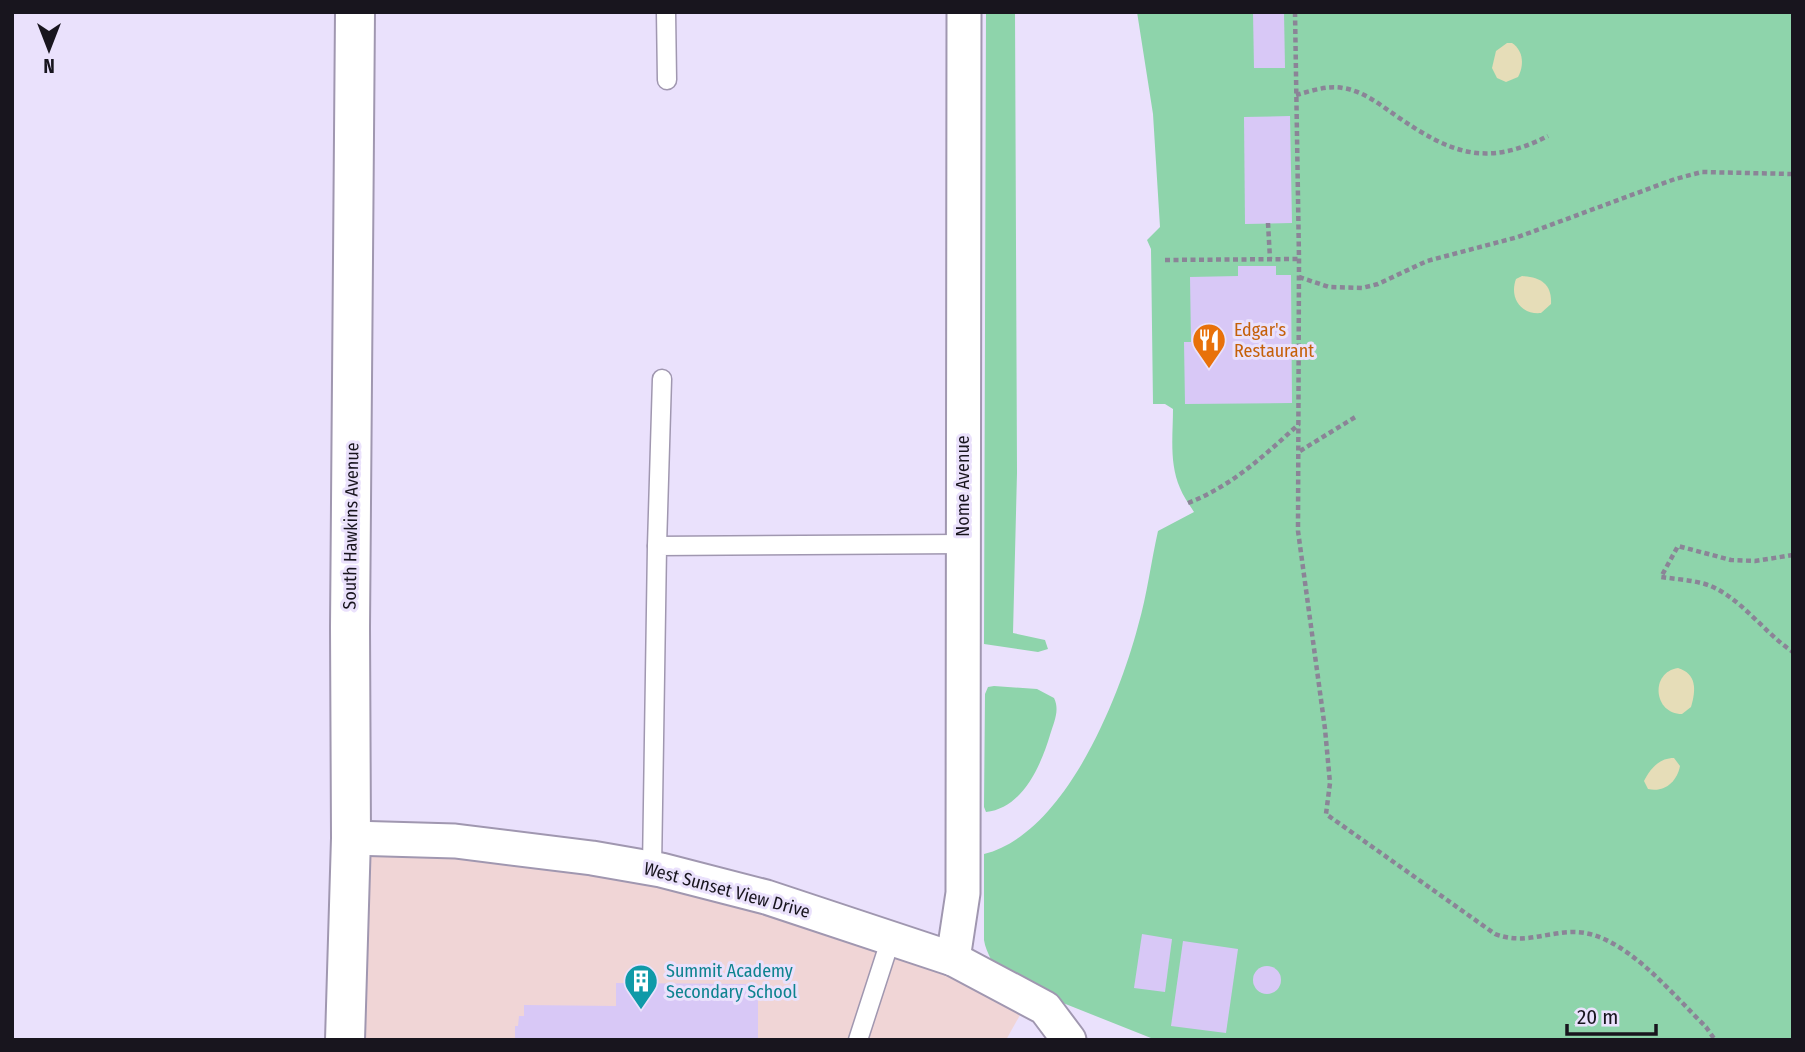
<svg xmlns="http://www.w3.org/2000/svg" width="1805" height="1052" viewBox="0 0 1805 1052" font-family="'Fira Sans Condensed',sans-serif">
<style>
.education{fill:#f0d5d6}
.green{fill:#8ed4ab}
.sand{fill:#e6ddb8}
.building{fill:#d8c8f6}
.lines{fill:none;stroke-linecap:round;stroke-linejoin:round}
.service-casing{stroke:#a097b0;stroke-width:21}
.minor-casing{stroke:#a097b0;stroke-width:37}
.secondary-casing{stroke:#a097b0;stroke-width:42}
.path{stroke:#8b8497;stroke-width:4.5;stroke-dasharray:5 3.5;stroke-linecap:butt}
.service{stroke:#fff;stroke-width:18}
.minor{stroke:#fff;stroke-width:33}
.secondary{stroke:#fff;stroke-width:38}
.labels{text-anchor:middle;dominant-baseline:central;stroke-width:6;stroke-linejoin:round;paint-order:stroke}
.food-label{font-size:18px;fill:#c56008;stroke:#eae1fc;text-anchor:start}
.street-label{font-size:18px;fill:#18151e;stroke:#eae1fc}
.culture-label{font-size:18px;fill:#0d838f;stroke:#eae1fc;text-anchor:start}
</style>
<rect width="100%" height="100%" fill="#eae1fc"/>
<!-- education -->
<polygon class="education" points="351,838 592,858 1029,999 1006,1040 345,1040"/>
<!-- green -->
<g class="green">
<polygon points="986,12 1015,12 1017,473 1013,633 1045,640 1048,649 1038,652 984,644"/>
<path d="M1137 12H1793V1040H1156L995 976C995 962 986 954 984 940V854C1065 834 1119 698 1138 626 1147 595 1151 562 1158 531L1194 512C1189 504 1183 496 1180 488 1169 463 1173 435 1173 409L1165 404H1153L1151 249 1147 240 1160 227 1153 114Z"/>
<path d="M994 686 1037 689 1054 698C1060 710 1054 722 1050 735 1041 765 1023 808 986 812L984 807 985 694 988 687Z"/>
</g>
<!-- sand -->
<g class="sand">
<path d="M1507 43H1512C1524 51 1524 66 1518 77L1506 82 1497 78 1492 68 1496 51Z"/>
<path d="M1522 276C1541 277 1552 284 1551 304L1541 313C1521 315 1509 298 1516 279Z"/>
<path d="M1678 668C1697 674 1696 690 1691 707L1682 714C1653 714 1650 672 1678 668Z"/>
<path d="M1674 758 1680 766C1677 782 1664 793 1648 789L1644 781C1650 769 1659 758 1674 758Z"/>
</g>
<!-- building -->
<g class="building">
<polygon points="1253,12 1284,12 1285,68 1254,68"/>
<polygon points="1290,116 1292,223 1245,224 1244,117"/>
<polygon points="1238,266 1276,266 1276,275 1291,275 1292,403 1185,404 1184,342 1191,342 1190,277 1238,276"/>
<polygon points="1142,934 1172,939 1165,992 1134,988"/>
<polygon points="1183,941 1238,949 1226,1033 1171,1026"/>
<circle cx="1267" cy="980" r="14"/>
<polygon points="616,983 746,984 746,995 758,996 758,1040 515,1040 515,1026 518,1026 519,1016 524,1016 524,1005 616,1006"/>
</g>
<g class="lines">
<!-- service casing -->
<g class="service-casing">
<g id="service">
<polyline points="666,12 667,80"/>
<polyline points="657,546 662,379"/>
<polyline points="652,869 657,546 963,544"/>
<polyline points="858,1040 891,938"/>
</g>
</g>
<!-- minor casing -->
<g class="minor-casing">
<g id="minor">
<polyline points="351,838 455,841 592,858 661,870 766,897 953,959 1045,1008 1069,1040"/>
<polyline points="953,959 963,893 964,12"/>
</g>
</g>
<!-- secondary casing -->
<g class="secondary-casing">
<polyline id="secondary" points="345,1040 351,838 350,627 355,12"/>
</g>
<!-- path -->
<g class="path">
<path d="M1295 12 1299 259 1298 531 1325 729 1330 783 1326 814 1495 934C1524 945 1546 932 1574 932 1623 932 1672 994 1706 1027L1715 1040"/>
<path d="M1296 95C1311 91 1328 85 1343 88 1363 91 1379 104 1395 115 1450 153 1485 168 1548 136"/>
<polyline points="1268,223 1270,259"/>
<polyline points="1165,260 1299,259"/>
<polyline points="1299,277 1329,287 1362,288 1378,284 1427,261 1518,237 1675,179 1702,172 1793,174"/>
<polyline points="1300,451 1357,416"/>
<path d="M1188 503C1232 486 1265 455 1299 424"/>
<path d="M1793 555 1755 561 1731 560 1678 546 1661 577C1675 579 1691 580 1705 584 1738 594 1764 633 1793 652"/>
</g>
<!-- service -->
<use href="#service" class="service"/>
<!-- minor -->
<use href="#minor" class="minor"/>
<!-- secondary -->
<use href="#secondary" class="secondary"/>
</g>
<!-- icons -->
<defs>
<g id="restaurant-pin" transform="scale(1.75)"><path d="M0 17L-7.5 6A9.5 9.5 0 1 1 7.5 6Z" fill="#e8710a" stroke="#eae1fc"/><path d="M-5-6h1v4h1v-4h1v4h1v-4h1v5L-1.5 .5V6h-2V.5L-5-1ZM5-6V6H3V1.5H1.5Q1.5-4 5-6Z" fill="#fff"/></g>
<g id="building-pin" transform="scale(1.75)"><path d="M0 17L-7.5 6A9.5 9.5 0 1 1 7.5 6Z" fill="#0f9aa8" stroke="#eae1fc"/><path d="M-4-6H4V6H1V3H-1V6H-4ZM-2.5-4.3h1.7v1.8h-1.7ZM.8-4.3h1.7v1.8H.8ZM-2.5-1h1.7V.8h-1.7ZM.8-1h1.7V.8H.8Z" fill="#fff"/></g>
</defs>
<g fill-rule="evenodd">
<use href="#restaurant-pin" x="1209" y="340"/>
<use href="#building-pin" x="641" y="981"/>
</g>
<g class="labels">
<!-- food labels -->
<g class="food-label">
<text x="1234" y="330">Edgar's<tspan x="1234" dy="21">Restaurant</tspan></text>
</g>
<!-- street labels -->
<g class="street-label">
<text transform="translate(963 486) rotate(-90)">Nome Avenue</text>
<text transform="translate(351 526) rotate(-89)">South Hawkins Avenue</text>
<text transform="translate(727 890) rotate(15)">West Sunset View Drive</text>
</g>
<!-- culture labels -->
<g class="culture-label">
<text x="666" y="971">Summit Academy<tspan x="666" dy="21">Secondary School</tspan></text>
</g>
</g>
<!-- border -->
<rect width="1805" height="1052" fill="none" stroke="#18151e" stroke-width="28"/>
<!-- north arrow -->
<g transform="translate(49 49) rotate(180)" stroke="#eae1fc" stroke-width="5" paint-order="stroke">
<path d="M0-5L12 26L0 18L-12 26Z" fill="#18151e"/>
<text y="-10" font-size="19" font-weight="bold" text-anchor="middle" fill="#18151e">N</text>
</g>
<!-- scale -->
<path d="M1567 1024v10h89v-10" fill="none" stroke="#18151e" stroke-width="3.5"/>
<text x="1577" y="1024" font-size="21" fill="#18151e" stroke="#eae1fc" stroke-width="5" paint-order="stroke">20 m</text>
</svg>
